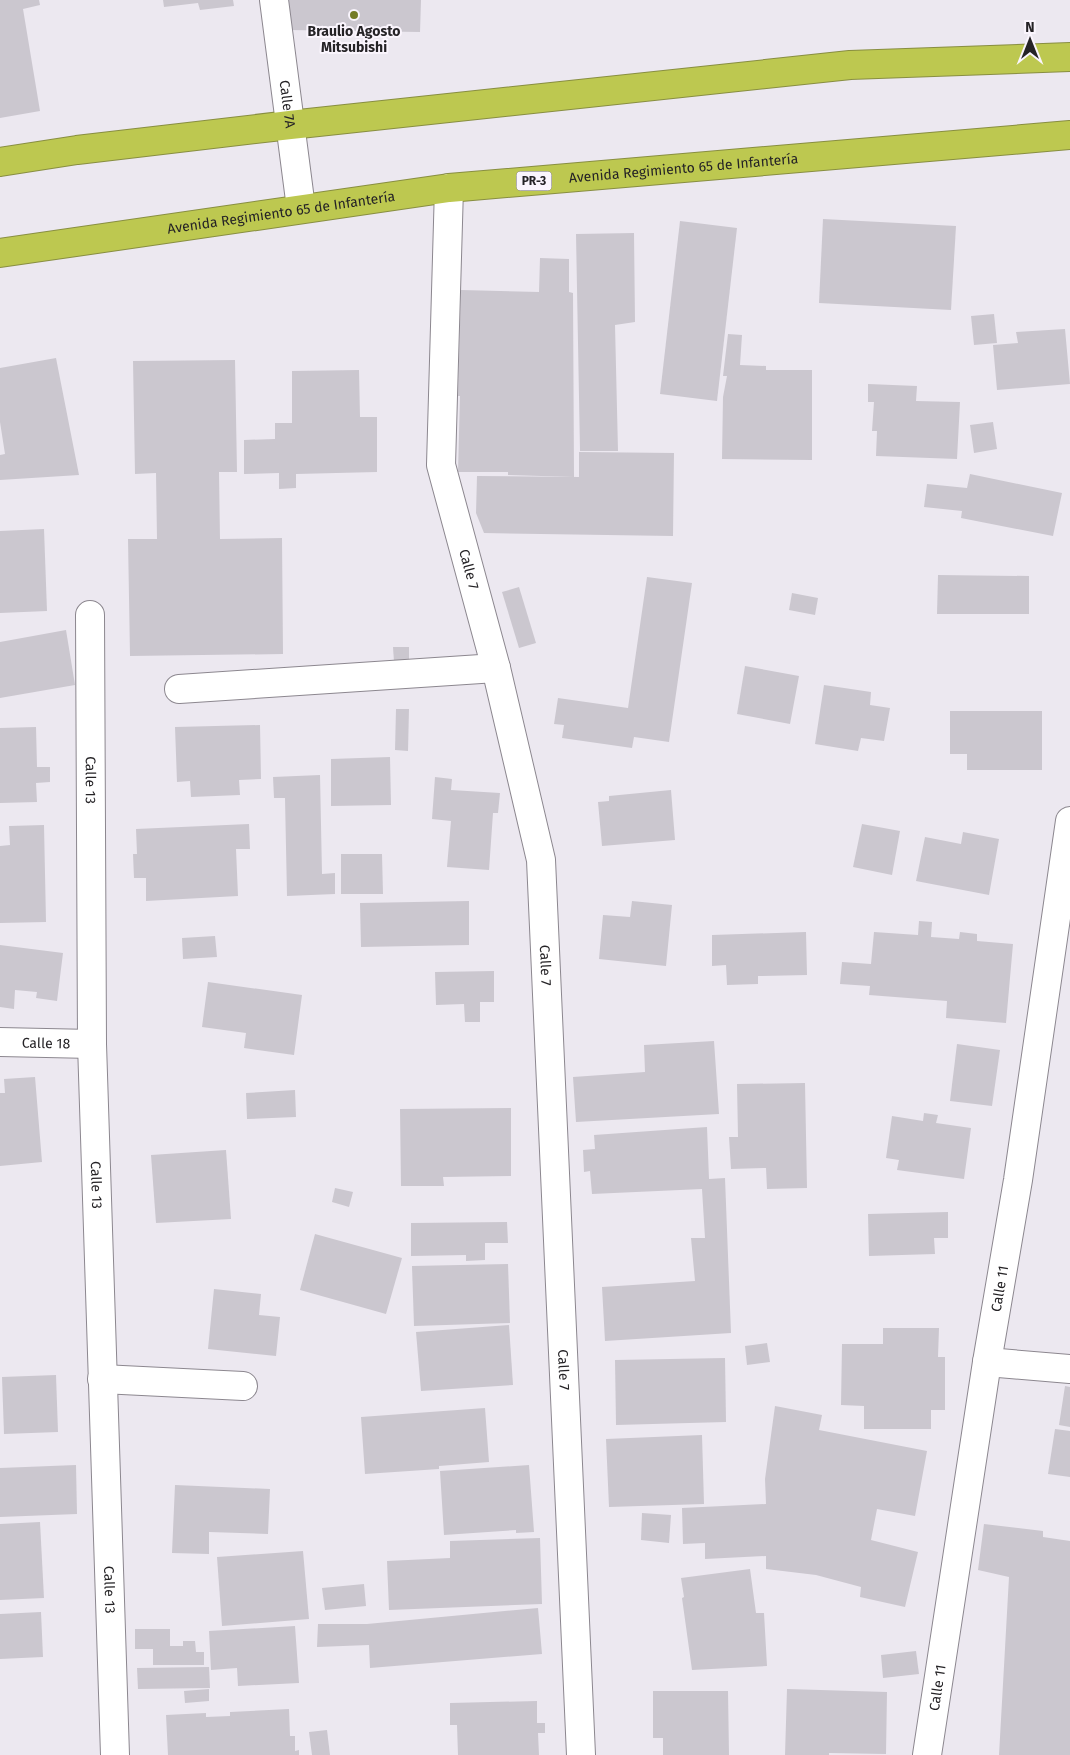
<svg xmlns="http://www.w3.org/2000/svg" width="1070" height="1755" viewBox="0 0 1070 1755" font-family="'Fira Sans',sans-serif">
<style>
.building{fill:#cbc7cf}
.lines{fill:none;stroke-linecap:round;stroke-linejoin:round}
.minor-casing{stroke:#8c878f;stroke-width:30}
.highway-casing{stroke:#888e41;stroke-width:30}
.minor{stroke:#fff;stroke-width:28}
.highway{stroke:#bdc850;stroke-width:28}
.poi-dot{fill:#757c27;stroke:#faf5fd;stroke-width:2}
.labels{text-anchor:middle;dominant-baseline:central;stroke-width:4;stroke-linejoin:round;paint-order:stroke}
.shield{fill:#faf5fd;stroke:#656266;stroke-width:1}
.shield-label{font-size:12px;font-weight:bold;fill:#252326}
.poi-label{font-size:14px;font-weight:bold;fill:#252326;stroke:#faf5fd}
.street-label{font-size:14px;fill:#252326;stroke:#faf5fd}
</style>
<rect width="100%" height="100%" fill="#ece8f0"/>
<!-- building -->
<g class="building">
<polygon points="0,0 39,0 40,5 23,9 40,111 0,118"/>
<polygon points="163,0 233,0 234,6 200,10 198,3 164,7"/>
<polygon points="289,0 421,0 420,32 288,30"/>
<polygon points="823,219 956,226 951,310 819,303"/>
<polygon points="680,221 737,228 717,401 660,394"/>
<polygon points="634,233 635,322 615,325 618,451 580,451 576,234"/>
<polygon points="540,258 569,259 569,292 573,293 574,477 508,475 508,472 458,472 460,396 458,396 461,290 539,292"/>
<polygon points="994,314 997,343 974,345 971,316"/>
<polygon points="1065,329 1070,384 997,390 993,345 1018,343 1016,332"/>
<polygon points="728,334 742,335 740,365 766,366 766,370 812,370 812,460 722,459 723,397 727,376 723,376"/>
<polygon points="56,358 79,475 0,480 0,455 5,454 0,422 0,368"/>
<polygon points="235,360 237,472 219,472 220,539 282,538 283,654 130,656 128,539 157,539 156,473 135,474 133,361"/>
<polygon points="359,370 360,417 377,417 377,472 296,474 296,488 279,489 279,473 244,474 244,440 275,439 275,423 292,423 292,371"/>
<polygon points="868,384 917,386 916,401 960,402 957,459 876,456 877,431 872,431 874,402 868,402"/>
<polygon points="993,422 997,449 974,453 970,425"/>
<polygon points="579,452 674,453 673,536 484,533 476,513 477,476 579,477"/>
<polygon points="970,474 1062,493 1053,536 961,518 962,511 924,507 927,484 967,488"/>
<polygon points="44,529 47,611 0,613 0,531"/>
<polygon points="938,575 1029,576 1029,614 937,614"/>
<polygon points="647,577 692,583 669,742 634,737 632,748 562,738 564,725 554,724 558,698 628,708"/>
<polygon points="519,587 536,643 519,648 502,592"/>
<polygon points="792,593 818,598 815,615 789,610"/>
<polygon points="66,630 75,685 0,698 0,642"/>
<polygon points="393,647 409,647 409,661 394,662"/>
<polygon points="745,666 799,676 790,724 737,714"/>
<polygon points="824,685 871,692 870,705 890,708 884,741 861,738 858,751 815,744"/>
<polygon points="396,709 409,709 408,751 395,750"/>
<polygon points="950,711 1042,711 1042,770 967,770 967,754 950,754"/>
<polygon points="260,725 261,779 239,780 240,795 191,797 190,781 177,782 175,727"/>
<polygon points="36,727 37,767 50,767 50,782 36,783 37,802 0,803 0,728"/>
<polygon points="390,757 391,805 331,806 331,759"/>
<polygon points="320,775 322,874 335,873 335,894 287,896 285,798 274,798 273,777"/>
<polygon points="435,777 452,779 451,790 500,793 498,813 493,813 489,870 447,867 451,821 432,819"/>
<polygon points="671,790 675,840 602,846 598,802 609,801 609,796"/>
<polygon points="249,824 250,849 236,849 238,896 146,901 146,878 134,878 133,854 137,854 136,829"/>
<polygon points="862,824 900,831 892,875 853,867"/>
<polygon points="44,825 46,922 0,923 0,846 10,845 9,826"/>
<polygon points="963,832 999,839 989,895 916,881 925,837 961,844"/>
<polygon points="341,854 382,854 383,894 341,894"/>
<polygon points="469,901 469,945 361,947 360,903"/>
<polygon points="632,901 672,905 666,966 599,959 603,915 630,917"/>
<polygon points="919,921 932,922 931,937 959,939 960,932 977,934 977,941 1013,944 1006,1023 946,1018 947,1001 869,995 870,986 840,984 842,962 871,964 874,932 918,935"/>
<polygon points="806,932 807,975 758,976 758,984 727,985 726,965 712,966 712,935"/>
<polygon points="215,936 217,957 183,959 182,938"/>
<polygon points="0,945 63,953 57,1001 36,998 37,992 15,990 14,1009 0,1007"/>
<polygon points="494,971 494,1002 480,1002 480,1022 465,1022 464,1004 436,1005 435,972"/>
<polygon points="208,982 302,995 294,1055 244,1048 246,1033 202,1027"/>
<polygon points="714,1041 719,1114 576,1122 573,1077 645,1072 644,1045"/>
<polygon points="957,1044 1000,1050 992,1106 950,1101"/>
<polygon points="35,1077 42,1162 0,1166 0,1093 5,1093 4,1079"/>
<polygon points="805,1083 807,1188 767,1189 766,1168 731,1169 729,1137 738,1137 737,1084"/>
<polygon points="295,1090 296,1117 247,1119 246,1093"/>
<polygon points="511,1108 511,1176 443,1177 444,1186 401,1186 400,1109"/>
<polygon points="924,1113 938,1115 936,1123 971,1128 964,1179 897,1170 899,1160 886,1158 892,1116 923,1121"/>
<polygon points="707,1127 709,1179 725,1178 731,1333 605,1341 602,1287 695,1281 691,1238 705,1238 702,1189 592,1194 590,1171 584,1172 583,1150 595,1149 594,1135"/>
<polygon points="226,1150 231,1219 156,1223 151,1155"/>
<polygon points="335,1188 353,1192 349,1207 332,1202"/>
<polygon points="948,1212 948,1238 934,1238 935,1254 869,1256 868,1214"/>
<polygon points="507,1222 508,1243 485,1243 485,1260 466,1261 466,1255 411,1256 411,1223"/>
<polygon points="315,1234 402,1258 386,1314 300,1290"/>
<polygon points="508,1264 510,1323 414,1326 412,1266"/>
<polygon points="214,1289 261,1294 259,1315 280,1317 276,1356 208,1349"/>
<polygon points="509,1325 513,1385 421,1391 416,1332"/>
<polygon points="883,1328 939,1328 938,1357 945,1357 945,1410 931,1410 931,1429 864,1429 864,1406 841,1405 842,1344 883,1344"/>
<polygon points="767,1343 770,1362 747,1365 745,1346"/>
<polygon points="725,1358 726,1422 616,1425 615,1360"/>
<polygon points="56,1375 58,1432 4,1434 2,1377"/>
<polygon points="1065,1386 1070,1387 1070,1427 1059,1425"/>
<polygon points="775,1406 822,1415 819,1430 927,1451 915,1516 877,1509 871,1540 918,1552 905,1607 860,1597 861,1587 816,1575 766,1569 766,1556 705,1559 705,1543 683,1544 682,1508 766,1504 765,1479"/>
<polygon points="485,1408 489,1462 439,1466 439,1469 365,1474 361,1417"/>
<polygon points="1055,1429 1070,1431 1070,1477 1048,1474"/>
<polygon points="702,1435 704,1504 609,1507 606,1439"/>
<polygon points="76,1465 77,1514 0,1517 0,1468"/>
<polygon points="529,1465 534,1532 516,1533 516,1530 444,1535 440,1471"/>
<polygon points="175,1485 270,1489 268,1534 209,1532 209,1554 172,1553"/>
<polygon points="642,1513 671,1515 669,1543 641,1540"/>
<polygon points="40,1522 44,1598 0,1600 0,1524"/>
<polygon points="984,1524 1043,1531 1043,1537 1070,1541 1070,1755 999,1755 1009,1577 978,1570"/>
<polygon points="540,1538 542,1604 389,1610 387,1561 450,1558 450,1541"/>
<polygon points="303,1551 309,1619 222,1626 217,1557"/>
<polygon points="750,1569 756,1613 764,1613 767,1666 692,1670 682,1598 684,1597 681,1578"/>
<polygon points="364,1584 366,1606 325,1610 322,1588"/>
<polygon points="538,1608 542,1654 370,1668 369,1645 317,1647 318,1624 367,1624"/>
<polygon points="41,1612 43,1657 0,1659 0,1614"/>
<polygon points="295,1626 299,1683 238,1686 237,1668 211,1670 209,1631"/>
<polygon points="135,1629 170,1629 170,1646 183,1646 183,1641 195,1641 196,1652 204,1652 204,1665 153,1665 153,1649 135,1649"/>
<polygon points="916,1651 919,1674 883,1678 881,1655"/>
<polygon points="209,1667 210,1688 138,1689 137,1668"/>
<polygon points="209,1689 209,1701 185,1703 184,1691"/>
<polygon points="787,1689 887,1692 886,1754 829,1753 829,1755 785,1755"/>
<polygon points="653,1691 728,1691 729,1755 663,1755 663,1738 653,1738"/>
<polygon points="537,1701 537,1723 545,1723 545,1733 538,1733 539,1755 458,1755 457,1725 450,1725 450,1703"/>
<polygon points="289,1709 290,1736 295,1736 295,1751 299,1750 299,1755 168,1755 166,1715 206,1713 206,1717 230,1716 230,1712"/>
<polygon points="327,1730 330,1755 312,1755 309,1732"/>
</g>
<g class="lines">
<!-- minor casing -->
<g class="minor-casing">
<g id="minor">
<path id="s1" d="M274 0 301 208"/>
<path id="s2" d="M449 188 441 465 496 668 541 860 581 1755"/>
<path id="s3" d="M90 615 92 1044 115 1755"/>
<polyline points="179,689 496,668"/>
<path id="s4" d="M0 1042 92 1044"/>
<polyline points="987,1362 1070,1369"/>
<polyline points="102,1379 243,1386"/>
<path id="s5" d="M927 1755 987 1362 1018 1180 1070 821"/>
</g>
</g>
<!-- highway casing -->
<g class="highway-casing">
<g id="highway">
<polyline points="0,162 77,150 290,125 850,65 1070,57"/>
<path id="s6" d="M0 253 449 188 1070 135"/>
</g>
</g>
<!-- minor -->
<use href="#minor" class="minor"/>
<!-- highway -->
<use href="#highway" class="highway"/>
</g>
<!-- markers -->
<circle class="poi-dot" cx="354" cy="15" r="5"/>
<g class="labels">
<!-- shield labels -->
<rect class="shield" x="516.5" y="171.5" width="35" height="19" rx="4"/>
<g class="shield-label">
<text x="534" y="181">PR-3</text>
</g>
<!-- poi labels -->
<g class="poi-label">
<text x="354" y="31">Braulio Agosto<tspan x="354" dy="16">Mitsubishi</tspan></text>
</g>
<!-- street labels -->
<g class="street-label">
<text stroke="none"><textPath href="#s1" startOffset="105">Calle 7A</textPath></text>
<text stroke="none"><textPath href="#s6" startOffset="689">Avenida Regimiento 65 de Infantería</textPath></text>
<text stroke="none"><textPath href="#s6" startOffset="284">Avenida Regimiento 65 de Infantería</textPath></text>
<text stroke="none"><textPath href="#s2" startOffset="385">Calle 7</textPath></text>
<text stroke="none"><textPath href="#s3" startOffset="165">Calle 13</textPath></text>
<text stroke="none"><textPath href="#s2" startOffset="790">Calle 7</textPath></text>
<text stroke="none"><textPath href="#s4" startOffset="46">Calle 18</textPath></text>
<text stroke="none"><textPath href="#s3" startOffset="570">Calle 13</textPath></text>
<text stroke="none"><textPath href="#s5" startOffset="472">Calle 11</textPath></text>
<text stroke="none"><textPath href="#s2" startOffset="1195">Calle 7</textPath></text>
<text stroke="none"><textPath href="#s3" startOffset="975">Calle 13</textPath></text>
<text stroke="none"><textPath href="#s5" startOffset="68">Calle 11</textPath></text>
</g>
</g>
<!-- north arrow -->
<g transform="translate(1030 40)" stroke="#faf5fd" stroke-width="4" paint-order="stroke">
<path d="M0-4L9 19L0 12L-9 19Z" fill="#252326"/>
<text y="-8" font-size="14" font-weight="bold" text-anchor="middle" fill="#252326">N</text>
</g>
</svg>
